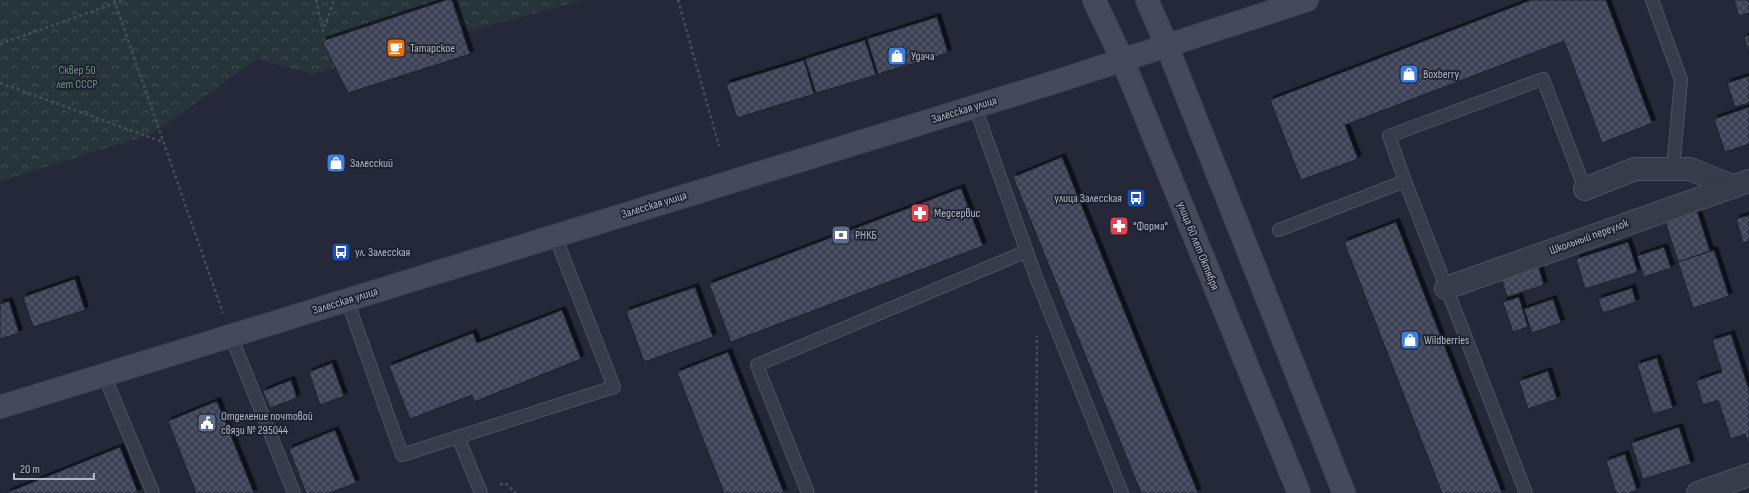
<svg xmlns="http://www.w3.org/2000/svg" width="1749" height="493" viewBox="0 0 1749 493" font-family="'Sofia Sans Condensed',sans-serif">
<style>
.park{fill:url(#park-crowns)}
.building{fill:url(#building-cross-hatch);stroke:#1f2230;filter:url(#shadow)}
.lines{fill:none;stroke-linecap:round;stroke-linejoin:round}
.lane-casing{stroke:#505361;stroke-width:14}
.street-casing{stroke:#505361;stroke-width:24}
.secondary-casing{stroke:#414452;stroke-width:24}
.path{stroke:#445057;stroke-width:2.5;stroke-dasharray:3 3;stroke-linecap:butt}
.lane{stroke:#383b49;stroke-width:12}
.street{stroke:#383b49;stroke-width:22}
.secondary{stroke:#46495c;stroke-width:22}
.labels{text-anchor:middle;dominant-baseline:central;stroke-width:3.5;stroke-linejoin:round;paint-order:stroke}
.poi-label{font-size:12px;fill:#b3b6c5;stroke:#1d202e;text-anchor:start}
.park-label{font-size:12px;fill:#6c947e;stroke:#1d202e}
.street-label{font-size:12px;fill:#b3b6c5;stroke:#1d202e}
</style>
<defs>
<pattern id="park-crowns" width="20" height="18" patternUnits="userSpaceOnUse"><rect width="20" height="18" fill="#27353b"/><path d="M2 6a3 3 0 1 1 6 0M12 15a3 3 0 1 1 6 0" fill="none" stroke="#445056"/></pattern>
<pattern id="building-cross-hatch" width="8" height="8" patternUnits="userSpaceOnUse"><rect width="8" height="8" fill="#3e4356"/><path d="M0 0l8 8M0 8l8-8" fill="none" stroke="#585c6d"/></pattern>
<filter id="shadow"><feDropShadow dx="3.5" dy="-3.5" stdDeviation="0" flood-color="#0009"/></filter>
</defs>
<rect width="100%" height="100%" fill="#242839"/>
<!-- park -->
<polygon class="park" points="0,0 583,0 312,74 257,59 152,134 0,181"/>
<!-- building -->
<g class="building">
<polygon points="446,0 452,0 470,54 348,93 322,41"/>
<polygon points="1531,0 1606,0 1652,123 1602,143 1564,41 1345,125 1358,159 1301,180 1270,100"/>
<polygon points="1734,0 1749,0 1749,13 1739,16"/>
<polygon points="937,17 948,53 878,74 867,39"/>
<polygon points="1749,35 1749,54 1744,37"/>
<polygon points="865,40 876,75 816,93 805,59"/>
<polygon points="804,60 814,94 737,118 726,84"/>
<polygon points="1749,76 1749,103 1735,107 1727,83"/>
<polygon points="1749,107 1749,144 1725,152 1714,119"/>
<polygon points="1062,157 1198,493 1141,493 1013,177"/>
<polygon points="961,188 983,246 731,342 709,284"/>
<polygon points="1697,211 1710,251 1678,262 1665,221"/>
<polygon points="1749,215 1749,241 1743,243 1736,219"/>
<polygon points="1396,222 1502,493 1442,493 1344,242"/>
<polygon points="1628,242 1638,272 1585,289 1576,259"/>
<polygon points="1664,247 1671,268 1644,277 1637,256"/>
<polygon points="1714,250 1729,296 1693,308 1678,262"/>
<polygon points="1538,265 1544,285 1507,297 1501,277"/>
<polygon points="75,279 85,310 33,327 23,297"/>
<polygon points="695,287 713,337 644,362 626,311"/>
<polygon points="1632,288 1636,302 1603,313 1598,299"/>
<polygon points="1519,297 1528,327 1513,332 1503,302"/>
<polygon points="1553,299 1561,323 1532,333 1524,309"/>
<polygon points="9,301 19,333 0,339 0,304"/>
<polygon points="562,310 581,359 474,402 472,395 410,419 389,366 473,333 477,343"/>
<polygon points="1731,334 1749,390 1749,446 1745,434 1731,439 1718,400 1703,405 1696,381 1722,372 1712,340"/>
<polygon points="728,352 784,493 724,493 677,372"/>
<polygon points="1657,358 1673,408 1653,414 1637,364"/>
<polygon points="332,363 344,396 320,405 309,372"/>
<polygon points="1548,371 1557,399 1528,409 1519,381"/>
<polygon points="291,380 297,398 270,408 263,391"/>
<polygon points="217,401 254,493 196,493 168,421"/>
<polygon points="1679,427 1691,464 1643,479 1631,443"/>
<polygon points="335,430 356,483 329,493 306,493 289,449"/>
<polygon points="120,447 138,493 6,493"/>
<polygon points="1625,454 1637,490 1629,493 1616,493 1606,461"/>
</g>
<g class="lines">
<!-- lane casing -->
<g class="lane-casing">
<g id="lane">
<polyline points="1652,0 1681,80 1673,169"/>
<polyline points="975,107 1037,280 1122,493"/>
<polyline points="1279,230 1405,181"/>
<polyline points="347,300 402,455 614,387 555,236"/>
<polyline points="231,336 294,493"/>
<polyline points="104,375 153,493"/>
<polyline points="458,437 481,493"/>
<polyline points="808,493 757,365 1027,251"/>
<polyline points="1526,493 1405,181 1389,136 1543,79 1585,189"/>
</g>
</g>
<!-- street casing -->
<g class="street-casing">
<g id="street">
<polyline points="1585,189 1635,169 1690,169 1732,186"/>
<polyline points="1446,288 1749,181"/>
<polyline points="1698,493 1749,475"/>
</g>
</g>
<!-- secondary casing -->
<g class="secondary-casing">
<g id="secondary">
<polyline points="1094,0 1123,61 1299,493"/>
<polyline points="1147,0 1167,46 1344,493"/>
<polyline points="0,407 1058,81 1307,0"/>
</g>
</g>
<!-- path -->
<g class="path">
<polyline points="114,0 223,313"/>
<polyline points="316,0 323,31 334,0"/>
<polyline points="678,0 719,146"/>
<polyline points="0,44 125,0"/>
<polyline points="0,83 163,142"/>
<polyline points="500,485 505,483 516,493"/>
<polyline points="1036,493 1037,336"/>
</g>
<!-- lane -->
<use href="#lane" class="lane"/>
<!-- street -->
<use href="#street" class="street"/>
<!-- secondary -->
<use href="#secondary" class="secondary"/>
</g>
<!-- icons -->
<defs>
<g id="cafe-square" transform="scale(1)"><rect x="-9" y="-9" width="18" height="18" rx="4" fill="#e8710a" stroke="#1d202e"/><path d="M-5.5-4.5H6V0H3Q3 3.5 0 3.5H-2.5Q-5.5 3.5-5.5 0ZM3-3.2v2h1.7v-2ZM-6 4.5H4V6H-6Z" fill="#fff"/></g>
<g id="shop-square" transform="scale(1)"><rect x="-9" y="-9" width="18" height="18" rx="4" fill="#3f7fe0" stroke="#1d202e"/><path d="M-5-2.5h2.3a2.7 3.5 0 0 1 5.4 0H5L5.5 6h-11ZM-1.5-2.5h3a1.5 2.3 0 0 0-3 0Z" fill="#fff"/></g>
<g id="bus-square" transform="scale(1)"><rect x="-9" y="-9" width="18" height="18" rx="4" fill="#1a4fb4" stroke="#1d202e"/><path d="M-5-6H5V4H4V6H2V4H-2V6H-4V4H-5ZM-3.5-4V0h7V-4ZM-3.5 1.2v1.5H-2V1.2ZM2 1.2v1.5H3.5V1.2Z" fill="#fff"/></g>
<g id="pharmacy-square" transform="scale(1)"><rect x="-9" y="-9" width="18" height="18" rx="4" fill="#e0444e" stroke="#1d202e"/><path d="M-2-6h4v4h4v4h-4v4h-4v-4h-4v-4h4Z" fill="#fff"/></g>
<g id="bank-square" transform="scale(1)"><rect x="-9" y="-9" width="18" height="18" rx="4" fill="#5c6f8a" stroke="#1d202e"/><path d="M-6-4H6V4H-6ZM0-2.3a2.3 2.3 0 1 0 0 4.6a2.3 2.3 0 1 0 0-4.6Z" fill="#fff"/></g>
<g id="civic-square" transform="scale(1)"><rect x="-9" y="-9" width="18" height="18" rx="4" fill="#5c6f8a" stroke="#1d202e"/><path d="M-.6-6.5H3V-4.5H.6V-3L4-1V1h2V6H-6V1h2V-1L-.6-3ZM-1.2 2.5V6h2.4V2.5Z" fill="#fff"/></g>
</defs>
<g fill-rule="evenodd">
<use href="#cafe-square" x="396" y="48"/>
<use href="#shop-square" x="897" y="56"/>
<use href="#shop-square" x="1409" y="74"/>
<use href="#shop-square" x="336" y="163"/>
<use href="#bus-square" x="1136" y="198"/>
<use href="#pharmacy-square" x="920" y="213"/>
<use href="#pharmacy-square" x="1119" y="226"/>
<use href="#bank-square" x="841" y="235"/>
<use href="#bus-square" x="341" y="252"/>
<use href="#shop-square" x="1410" y="340"/>
<use href="#civic-square" x="207" y="423"/>
</g>
<g class="labels">
<!-- poi labels -->
<g class="poi-label">
<text x="410" y="48">Татарское</text>
<text x="911" y="56">Удача</text>
<text x="1423" y="74">Boxberry</text>
<text x="350" y="163">Залесский</text>
<text x="1122" y="198" text-anchor="end">улица Залесская</text>
<text x="934" y="213">Медсервис</text>
<text x="1133" y="226">"Форма"</text>
<text x="855" y="235">РНКБ</text>
<text x="355" y="252">ул. Залесская</text>
<text x="1424" y="340">Wildberries</text>
<text x="221" y="416">Отделение почтовой<tspan x="221" dy="14">связи № 295044</tspan></text>
</g>
<!-- park labels -->
<g class="park-label">
<text x="77" y="70">Сквер 50<tspan x="77" dy="14">лет СССР</tspan></text>
</g>
<!-- street labels -->
<g class="street-label">
<text transform="translate(964 110) rotate(-17)">Залесская улица</text>
<text transform="translate(654 205) rotate(-17)">Залесская улица</text>
<text transform="translate(1589 237) rotate(-20)">Школьный переулок</text>
<text transform="translate(1198 246) rotate(68)">улица 60 лет Октября</text>
<text transform="translate(345 301) rotate(-17)">Залесская улица</text>
</g>
</g>
<!-- scale -->
<path d="M14 473v6h80v-6" fill="none" stroke="#b3b6c5" stroke-width="2"/>
<text x="20" y="473" font-size="12" fill="#b3b6c5" stroke="#1d202e" stroke-width="3" paint-order="stroke">20 m</text>
</svg>
